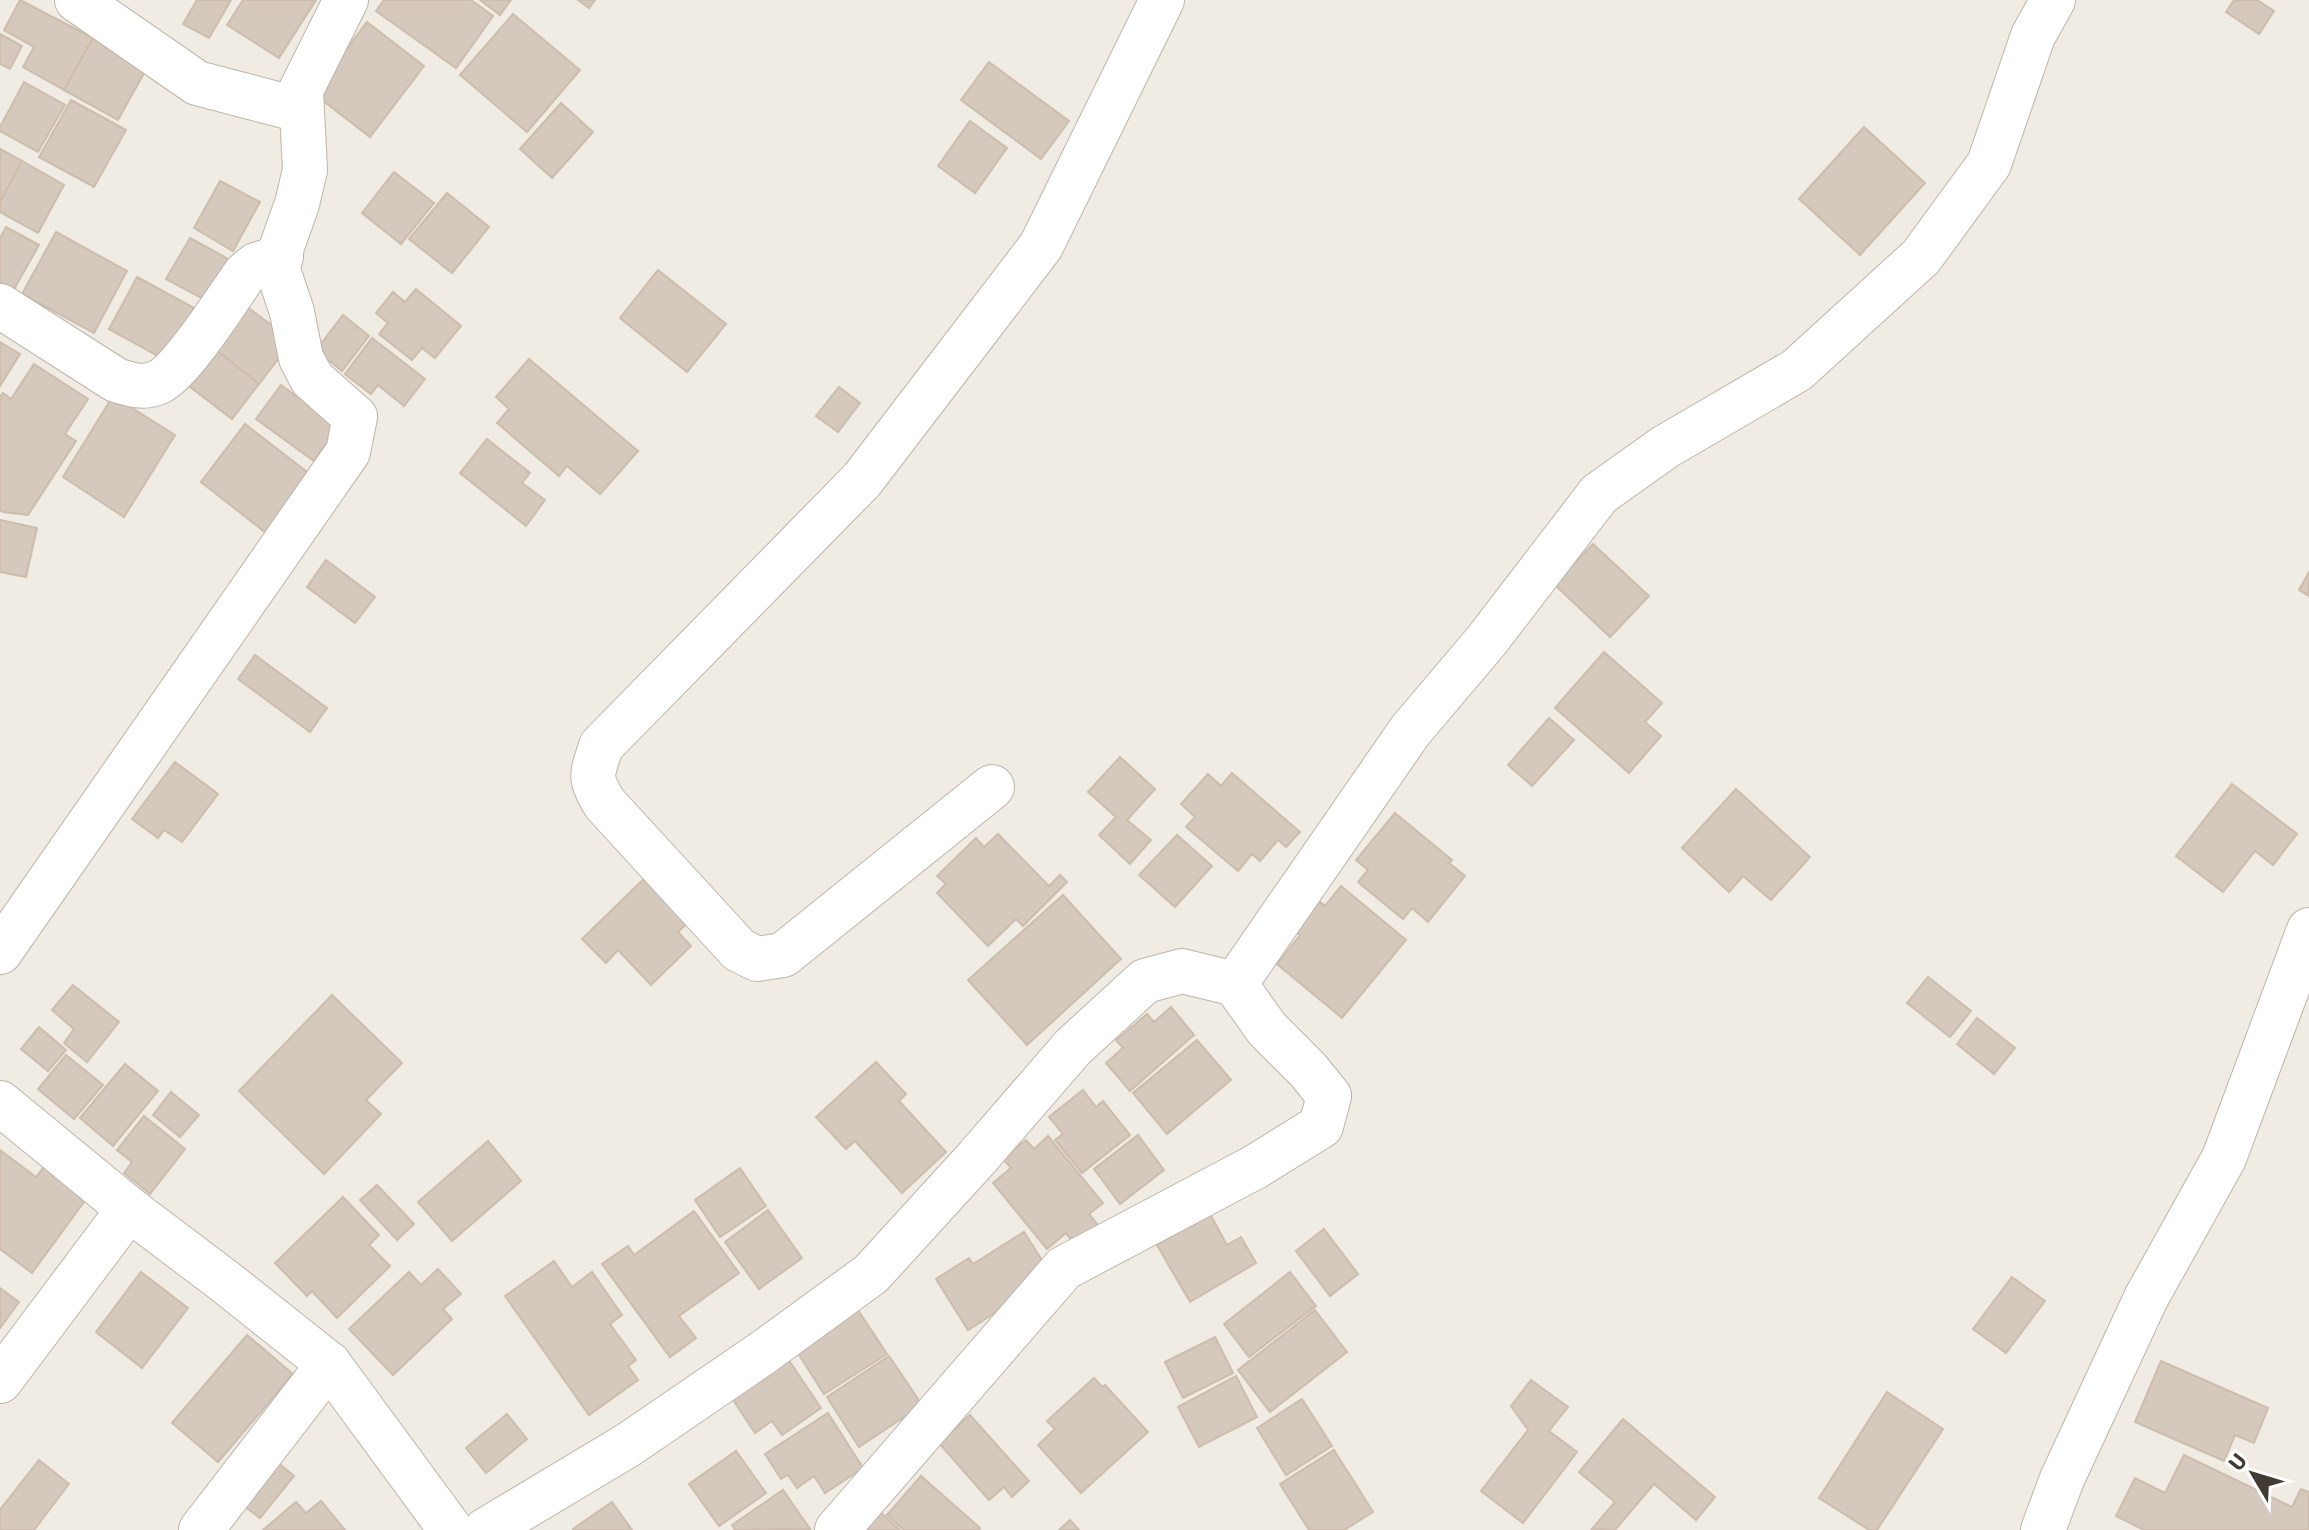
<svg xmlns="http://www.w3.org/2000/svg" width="2309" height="1530" viewBox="0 0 2309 1530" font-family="Signika,sans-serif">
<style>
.building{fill:#d4c9bc;stroke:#ccbdad;stroke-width:2}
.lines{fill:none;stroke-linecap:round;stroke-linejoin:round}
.minor-casing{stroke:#beb5a9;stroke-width:46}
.minor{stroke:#fff;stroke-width:44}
</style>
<rect width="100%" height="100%" fill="#f0ebe3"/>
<!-- building -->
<g class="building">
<polygon points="20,0 93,38 64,90 23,67 34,47 4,30"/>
<polygon points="197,0 231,0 209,38 183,24"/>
<polygon points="243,0 316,0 279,58 227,25"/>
<polygon points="384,0 471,0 493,16 456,68 376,11"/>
<polygon points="480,0 511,0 500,15"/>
<polygon points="578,0 595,0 589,8"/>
<polygon points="2234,0 2257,0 2274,11 2259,34 2226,12"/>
<polygon points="513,14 580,70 527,132 460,75"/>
<polygon points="367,22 424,66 370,137 313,93"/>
<polygon points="0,34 22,46 10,69 0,64"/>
<polygon points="93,38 147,68 118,120 64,90"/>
<polygon points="989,62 1069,121 1041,159 961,100"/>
<polygon points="24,82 65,105 38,152 0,131 0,127"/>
<polygon points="71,100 126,130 94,187 39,157"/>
<polygon points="561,103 593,132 552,178 520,149"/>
<polygon points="970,121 1007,148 975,193 938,166"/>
<polygon points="1864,127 1925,183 1860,255 1799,199"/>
<polygon points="0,149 22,161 0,202"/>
<polygon points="22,161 64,185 38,233 0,212 0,202"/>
<polygon points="394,172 434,203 401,244 362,213"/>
<polygon points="220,181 260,202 233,251 194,228"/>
<polygon points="447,193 489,227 452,273 409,239"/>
<polygon points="6,227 39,245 13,291 0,284 0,238"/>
<polygon points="56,232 127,271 94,333 22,294"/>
<polygon points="190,238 230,260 207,301 166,279"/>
<polygon points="658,270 726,324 687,372 620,318"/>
<polygon points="137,277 194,308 165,360 109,329"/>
<polygon points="416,289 461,326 435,358 422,348 412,360 379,334 388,323 376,313 393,292 405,302"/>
<polygon points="245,305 292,341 259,384 212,347"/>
<polygon points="343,315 369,336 342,371 316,350"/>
<polygon points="372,338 425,379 404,406 378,385 371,394 345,374"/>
<polygon points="0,342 20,354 0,386"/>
<polygon points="212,347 259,384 232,419 185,383"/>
<polygon points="529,359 638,451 600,494 567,466 559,476 497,423 509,409 496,397"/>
<polygon points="34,364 88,399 65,434 76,441 28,515 3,512 0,510 0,397 3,393 11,399"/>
<polygon points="281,385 339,427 314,461 256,419"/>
<polygon points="839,387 860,403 838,432 816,416"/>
<polygon points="113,396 175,435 124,517 63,477"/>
<polygon points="245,424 311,475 266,533 201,482"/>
<polygon points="487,439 530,473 522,483 545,500 526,526 460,473"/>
<polygon points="0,520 37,528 26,577 0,572"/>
<polygon points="1593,544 1649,596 1610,637 1554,584"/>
<polygon points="326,560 375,597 355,623 307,587"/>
<polygon points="2309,572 2309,596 2299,590"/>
<polygon points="1604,652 1662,703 1645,722 1661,736 1629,773 1555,708"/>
<polygon points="255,655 327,708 310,732 238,679"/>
<polygon points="1549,718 1574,740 1532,786 1508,765"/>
<polygon points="1120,757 1155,789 1127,820 1151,840 1130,864 1099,835 1116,817 1088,792"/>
<polygon points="175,762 218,794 182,842 164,830 158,838 132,819"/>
<polygon points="1232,773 1300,832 1286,847 1278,840 1260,861 1252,854 1238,871 1186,827 1195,817 1181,804 1208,774 1221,786"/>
<polygon points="2232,784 2297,834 2273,865 2255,851 2223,892 2176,856"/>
<polygon points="1736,789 1810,857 1771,900 1743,876 1729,892 1682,848"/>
<polygon points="1395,813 1452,860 1449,863 1465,876 1428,922 1412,908 1403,919 1358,882 1368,870 1356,860"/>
<polygon points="998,834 1049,886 1060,875 1067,882 1023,926 1016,919 988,946 937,893 946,884 937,876 976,838 984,847"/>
<polygon points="1177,835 1212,866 1175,907 1139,875"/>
<polygon points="651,872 694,917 678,932 691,946 651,985 618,950 606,963 582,939"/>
<polygon points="1341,886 1406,940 1342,1018 1277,964 1300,935 1295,931 1319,901 1325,906"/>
<polygon points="1063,895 1121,959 1027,1045 968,980"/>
<polygon points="1928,977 1971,1011 1950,1037 1907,1003"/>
<polygon points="73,985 119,1022 87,1062 64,1043 74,1029 52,1010"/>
<polygon points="332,995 402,1063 366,1100 381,1114 324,1174 239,1091"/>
<polygon points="1171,1007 1194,1035 1130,1091 1106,1063 1123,1048 1116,1040 1147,1014 1154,1022"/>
<polygon points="1977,1018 2015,1048 1994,1074 1957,1044"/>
<polygon points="39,1027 66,1050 48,1071 21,1049"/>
<polygon points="1197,1040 1231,1080 1167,1134 1133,1093"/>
<polygon points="66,1055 103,1085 74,1119 38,1089"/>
<polygon points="876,1062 906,1094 899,1101 946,1152 902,1193 855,1141 846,1149 816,1117"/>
<polygon points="125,1064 158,1091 113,1146 80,1118"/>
<polygon points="1083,1090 1096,1107 1103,1101 1130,1135 1082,1173 1055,1140 1063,1134 1049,1117"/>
<polygon points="171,1092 199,1115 180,1137 153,1115"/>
<polygon points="144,1116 185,1149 150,1194 124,1173 132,1162 117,1150"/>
<polygon points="1138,1135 1164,1170 1120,1204 1094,1169"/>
<polygon points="1048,1136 1103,1203 1089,1214 1098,1225 1075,1244 1066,1233 1047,1249 993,1183 1011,1168 1002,1158 1026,1140 1034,1149"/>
<polygon points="488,1141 521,1181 452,1241 418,1202"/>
<polygon points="0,1150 36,1177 50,1159 92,1191 32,1273 0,1249"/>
<polygon points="740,1168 766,1206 720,1237 695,1200"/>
<polygon points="377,1185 414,1224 397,1240 360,1200"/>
<polygon points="343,1197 379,1235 369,1245 390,1266 337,1318 312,1291 307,1296 275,1263"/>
<polygon points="768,1210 802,1258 759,1289 725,1242"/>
<polygon points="694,1211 739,1273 679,1316 696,1338 670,1357 602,1264 628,1246 634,1255"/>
<polygon points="1210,1214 1227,1245 1241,1237 1256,1263 1190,1302 1157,1245"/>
<polygon points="1324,1229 1358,1274 1330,1296 1296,1251"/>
<polygon points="1024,1232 1052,1276 968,1330 936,1279 969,1258 973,1264"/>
<polygon points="554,1261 572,1287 592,1272 622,1315 610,1324 636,1360 628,1366 638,1380 589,1415 505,1296"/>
<polygon points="438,1269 461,1294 443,1309 452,1319 393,1375 349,1329 409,1272 421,1285"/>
<polygon points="141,1272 188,1308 142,1368 96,1332"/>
<polygon points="1290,1272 1316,1306 1249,1357 1224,1324"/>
<polygon points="2012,1277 2045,1301 2006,1353 1973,1329"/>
<polygon points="0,1288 19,1302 0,1328"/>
<polygon points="854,1304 887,1354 824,1394 792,1344"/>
<polygon points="1315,1310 1347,1352 1270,1412 1238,1370"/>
<polygon points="247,1335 293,1374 218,1462 172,1423"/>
<polygon points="1215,1337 1233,1373 1183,1398 1165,1362"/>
<polygon points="782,1350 821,1408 782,1435 772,1421 755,1433 726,1389"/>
<polygon points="889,1356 922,1405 859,1447 827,1397"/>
<polygon points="2161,1361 2268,1408 2254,1443 2235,1435 2224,1461 2135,1422"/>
<polygon points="1236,1376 1257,1417 1199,1447 1178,1407"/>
<polygon points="1094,1378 1102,1387 1105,1385 1148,1432 1081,1493 1038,1445 1055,1429 1047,1421"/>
<polygon points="1531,1380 1568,1407 1549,1431 1577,1452 1523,1523 1481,1491 1528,1430 1511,1406"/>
<polygon points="1887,1392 1943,1429 1877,1530 1869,1530 1819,1498"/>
<polygon points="1302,1399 1332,1446 1286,1475 1257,1428"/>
<polygon points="828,1413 863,1468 825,1493 814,1476 797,1488 788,1475 781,1479 765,1454"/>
<polygon points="507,1414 527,1439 486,1473 466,1448"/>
<polygon points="970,1415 1029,1481 1012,1497 1004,1487 989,1500 939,1443"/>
<polygon points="1623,1419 1715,1497 1696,1520 1654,1484 1615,1530 1592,1529 1615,1502 1579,1472"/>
<polygon points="1334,1450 1373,1512 1344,1530 1309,1530 1280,1484"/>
<polygon points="736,1451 766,1493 719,1526 689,1484"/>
<polygon points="2184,1455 2292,1507 2301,1489 2309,1492 2309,1530 2144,1530 2116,1516 2135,1478 2165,1493"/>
<polygon points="271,1457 294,1476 260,1518 236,1500"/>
<polygon points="39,1460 69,1484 34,1530 0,1530 0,1510"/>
<polygon points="921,1476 980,1528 979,1530 904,1530 887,1515"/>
<polygon points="783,1490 810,1529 735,1530 732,1525"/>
<polygon points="321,1501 345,1530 263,1530 296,1502 306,1513"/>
<polygon points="612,1502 632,1530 573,1530 573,1529"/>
<polygon points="878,1510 900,1530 860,1530"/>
<polygon points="1070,1520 1079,1530 1059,1530"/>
</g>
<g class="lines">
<!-- minor casing -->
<g class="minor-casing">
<g id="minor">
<polyline points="77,0 197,83 300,110"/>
<path d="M0 306 116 380C131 385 144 389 159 382 183 370 227 299 245 274L256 265 281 257"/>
<path d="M992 787 783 955 757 959 739 950 605 804C588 777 592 775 601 746L862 480 1041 246 1162 0"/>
<polyline points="0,952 348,452 355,417 312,379 301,358 292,312 278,270 282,246 297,204 305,170 301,90 346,0"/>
<polyline points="0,1103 129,1209 223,1280 329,1364 451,1530"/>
<polyline points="0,1381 129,1209"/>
<polyline points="201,1530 329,1364"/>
<polyline points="486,1530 628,1445 764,1352 871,1274 976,1159 1073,1047 1145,981 1182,971 1235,984"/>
<polyline points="837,1530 1064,1268 1255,1167 1321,1126 1329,1096 1308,1070 1267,1029 1235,984 1410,731 1487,640 1599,494 1665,447 1797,370 1921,257 1989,164 2033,36 2053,0"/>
<polyline points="2043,1530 2062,1479 2146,1298 2224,1158 2309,930"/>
</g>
</g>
<!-- minor -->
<use href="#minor" class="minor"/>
</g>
<!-- north arrow -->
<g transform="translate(2253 1474) rotate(308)" stroke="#ffffff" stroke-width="6" paint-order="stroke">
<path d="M0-6L14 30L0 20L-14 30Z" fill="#423b34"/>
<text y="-12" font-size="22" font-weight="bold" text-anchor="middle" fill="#423b34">U</text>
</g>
</svg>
